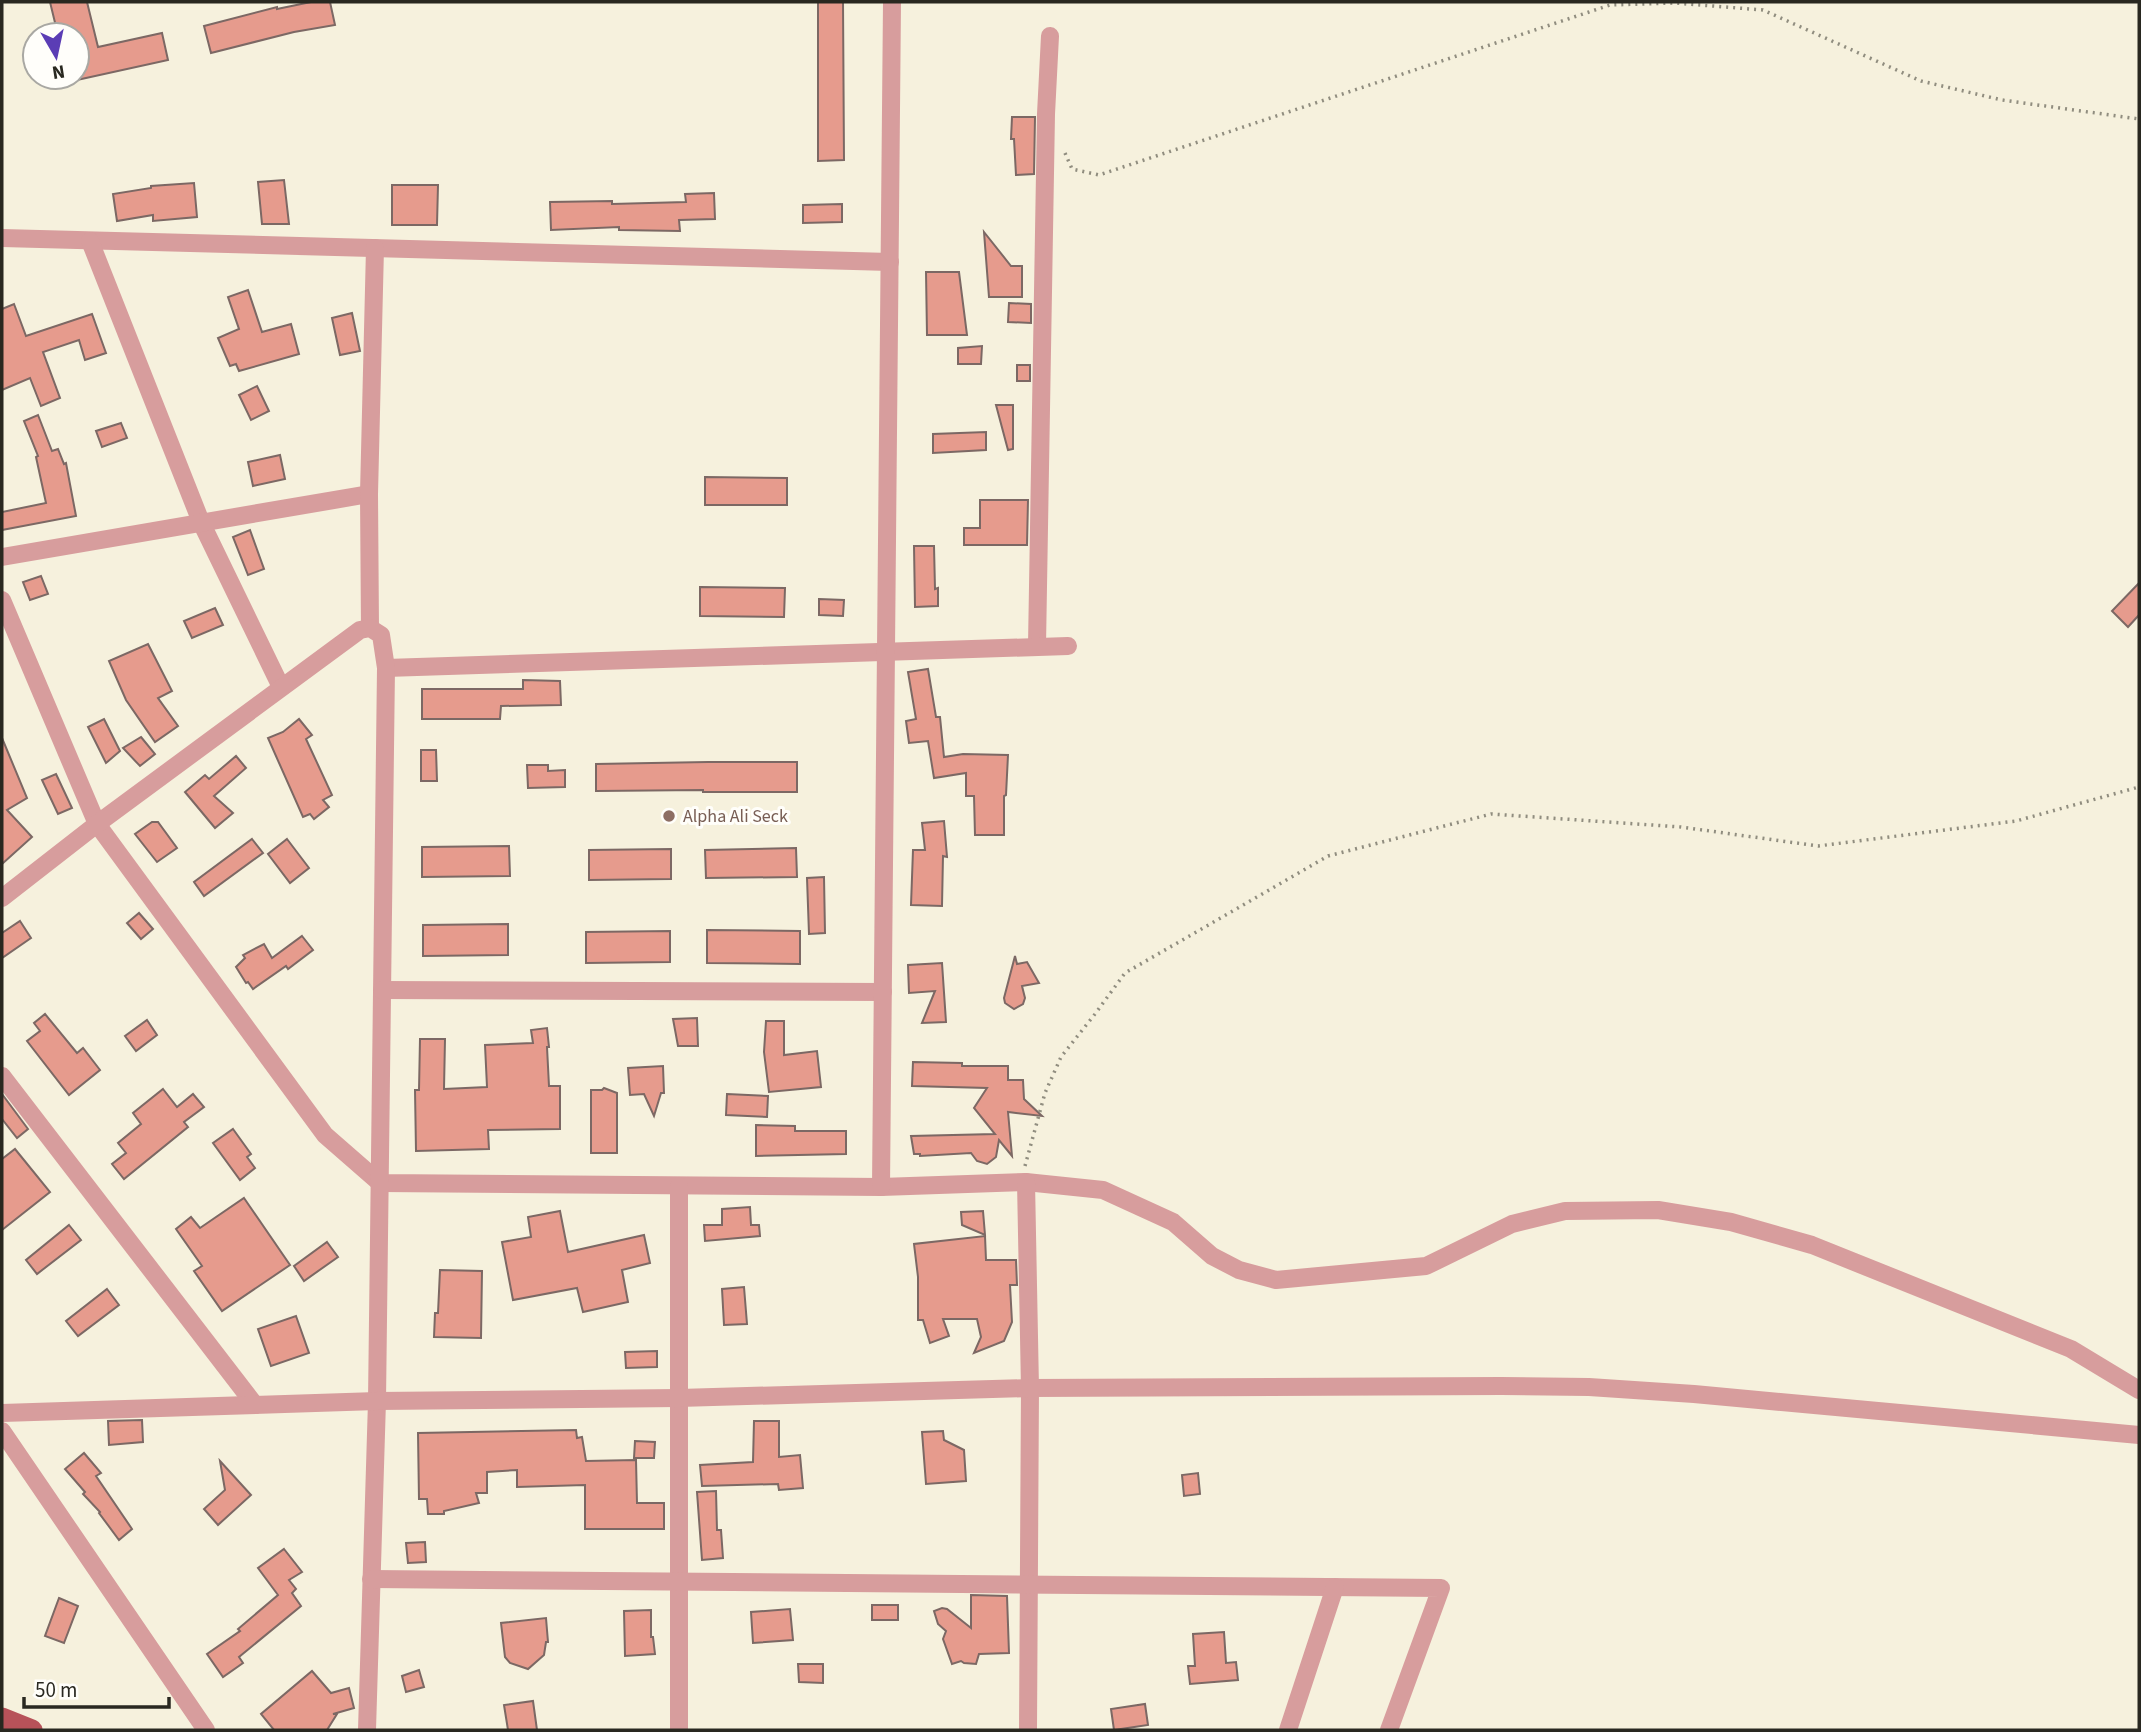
<svg xmlns="http://www.w3.org/2000/svg" width="2141" height="1732" viewBox="0 0 2141 1732" font-family="'Source Sans 3',sans-serif">
<style>
.building{fill:#e69b8d;stroke:#7c6864;stroke-width:2}
.lines{fill:none;stroke-linecap:round;stroke-linejoin:round}
.path{stroke:#908d7f;stroke-width:3.5;stroke-dasharray:2 5;stroke-linecap:butt}
.minor{stroke:#d79d9d;stroke-width:18}
.primary{stroke:#b75259;stroke-width:21}
.education-dot{fill:#8d6e63;stroke:#fffefa;stroke-width:2.5}
.labels{text-anchor:middle;dominant-baseline:central;stroke-width:6;stroke-linejoin:round;paint-order:stroke}
.education-label{font-size:18px;fill:#785e54;stroke:#fffefa;text-anchor:start}
</style>
<rect width="100%" height="100%" fill="#f6f1dd"/>
<!-- building -->
<g class="building">
<polygon points="50,2 87,2 98,47 162,33 168,60 77,80 77,35 58,35"/>
<polygon points="311,2 330,2 335,25 294,32 211,53 204,26 277,7 277,9"/>
<polygon points="818,2 843,2 844,160 818,161"/>
<polygon points="1012,117 1035,117 1034,174 1016,175 1014,139 1011,139"/>
<polygon points="284,180 289,224 262,224 258,182"/>
<polygon points="194,183 197,217 153,221 153,215 117,221 113,194 151,188 151,186"/>
<polygon points="392,185 438,185 437,225 392,225"/>
<polygon points="714,193 715,219 679,220 680,231 619,230 619,227 551,230 550,202 612,201 612,204 686,202 685,194"/>
<polygon points="842,204 842,222 803,223 803,205"/>
<polygon points="984,232 1011,266 1022,266 1022,297 989,297"/>
<polygon points="926,272 959,272 967,335 927,335"/>
<polygon points="248,290 262,332 291,324 299,354 239,371 236,364 230,366 218,338 239,329 228,297"/>
<polygon points="1009,303 1031,304 1031,323 1008,322"/>
<polygon points="14,304 26,336 92,314 106,353 85,360 79,340 43,352 60,398 41,406 30,378 2,390 2,309"/>
<polygon points="352,313 360,351 340,355 332,318"/>
<polygon points="982,346 981,364 958,364 958,348"/>
<rect x="1017" y="365" width="13" height="16"/>
<polygon points="257,386 269,411 251,420 239,395"/>
<polygon points="996,405 1013,405 1013,449 1008,450"/>
<polygon points="38,415 52,451 58,449 64,464 66,463 76,516 2,530 2,512 46,503 36,457 38,456 24,421"/>
<polygon points="121,423 127,438 102,447 96,431"/>
<polygon points="986,432 986,450 933,453 933,434"/>
<polygon points="280,455 285,479 253,486 248,462"/>
<polygon points="705,477 787,478 787,505 705,505"/>
<polygon points="980,500 1028,500 1027,545 964,545 964,528 980,528"/>
<polygon points="250,530 264,569 248,575 233,537"/>
<polygon points="914,546 934,546 935,589 938,588 938,606 915,607"/>
<polygon points="41,576 48,594 30,600 23,582"/>
<polygon points="2139,583 2139,615 2128,627 2112,611"/>
<polygon points="700,587 785,588 784,617 700,616"/>
<polygon points="819,599 844,600 843,616 819,615"/>
<polygon points="215,608 223,625 192,638 184,621"/>
<polygon points="148,644 172,691 158,698 178,726 155,742 126,700 109,661"/>
<polygon points="928,669 936,717 940,717 944,757 963,754 1008,755 1006,795 1004,796 1004,835 975,835 974,796 966,796 966,773 934,778 928,741 909,743 906,721 916,719 908,672"/>
<polygon points="523,680 560,681 561,705 501,706 500,719 422,719 422,689 523,689"/>
<polygon points="104,719 120,751 106,763 88,727"/>
<polygon points="299,719 312,735 306,739 332,795 323,800 329,807 314,819 310,814 303,817 268,738 283,732"/>
<polygon points="141,737 155,754 140,766 123,748"/>
<polygon points="2,738 27,798 7,810 32,837 2,864"/>
<polygon points="421,750 436,750 437,781 421,781"/>
<polygon points="236,756 246,768 214,796 233,813 215,828 185,792 205,775 209,779"/>
<polygon points="708,762 797,762 797,792 703,792 703,790 596,791 596,764"/>
<polygon points="527,765 548,765 548,771 565,770 565,787 528,788"/>
<polygon points="56,774 72,808 58,814 42,780"/>
<polygon points="944,821 947,857 943,856 942,906 911,905 913,850 925,850 922,823"/>
<polygon points="152,822 158,822 177,848 157,862 135,834"/>
<polygon points="252,839 263,853 204,896 194,882"/>
<polygon points="287,839 309,868 290,883 268,854"/>
<polygon points="509,846 510,876 422,877 422,847"/>
<polygon points="796,848 797,877 706,878 705,850"/>
<polygon points="671,849 671,879 589,880 589,850"/>
<polygon points="824,877 825,933 809,934 807,878"/>
<polygon points="139,913 153,929 141,939 127,923"/>
<polygon points="20,921 31,938 2,958 2,933"/>
<polygon points="508,924 508,955 423,956 423,925"/>
<polygon points="707,930 800,931 800,964 707,963"/>
<polygon points="670,931 670,962 586,963 586,932"/>
<polygon points="302,936 313,950 288,969 286,966 253,989 248,982 246,983 236,967 245,958 243,955 264,944 272,958"/>
<polygon points="1015,956 1017,964 1027,962 1039,983 1022,986 1025,998 1023,1004 1014,1009 1005,1003 1004,998"/>
<polygon points="942,963 946,1022 922,1023 935,991 909,993 908,965"/>
<polygon points="45,1014 77,1053 83,1048 100,1070 69,1095 27,1041 40,1031 34,1023"/>
<polygon points="697,1018 698,1046 678,1046 673,1019"/>
<polygon points="147,1020 157,1035 136,1051 125,1036"/>
<polygon points="766,1021 784,1021 784,1055 817,1051 821,1087 769,1092 764,1052"/>
<polygon points="547,1028 549,1047 547,1047 549,1086 560,1086 560,1129 488,1130 489,1149 416,1151 415,1090 419,1090 420,1039 445,1039 444,1089 487,1087 485,1045 533,1043 531,1030"/>
<polygon points="913,1062 962,1063 962,1066 1008,1066 1008,1080 1023,1080 1024,1099 1042,1116 1008,1112 1012,1156 999,1140 996,1157 987,1164 977,1161 971,1153 920,1156 920,1154 914,1154 911,1136 995,1134 974,1108 987,1088 912,1086"/>
<polygon points="663,1066 664,1093 661,1093 654,1116 644,1094 630,1095 628,1068"/>
<polygon points="604,1088 617,1093 617,1153 591,1153 591,1090 602,1090"/>
<polygon points="163,1089 177,1107 193,1094 204,1107 184,1122 188,1127 124,1179 112,1164 126,1153 118,1143 141,1124 133,1113"/>
<polygon points="2,1094 28,1129 17,1138 2,1119"/>
<polygon points="727,1094 768,1096 767,1117 726,1115"/>
<polygon points="756,1125 795,1126 795,1131 846,1131 846,1154 756,1156"/>
<polygon points="233,1129 251,1154 247,1157 255,1168 240,1180 213,1143"/>
<polygon points="15,1149 50,1192 2,1230 2,1159"/>
<polygon points="244,1198 290,1265 222,1311 194,1271 202,1266 176,1229 191,1217 200,1228"/>
<polygon points="750,1207 751,1225 759,1225 760,1236 705,1241 704,1225 722,1225 722,1209"/>
<polygon points="560,1211 568,1252 644,1235 650,1263 622,1270 628,1302 583,1312 577,1288 513,1300 502,1242 531,1237 528,1217"/>
<polygon points="983,1211 985,1235 962,1225 961,1212"/>
<polygon points="69,1225 81,1240 37,1274 26,1260"/>
<polygon points="985,1236 986,1260 1016,1260 1017,1285 1010,1285 1012,1322 1004,1341 974,1353 981,1337 977,1319 943,1319 949,1336 930,1343 923,1320 918,1320 918,1277 914,1244"/>
<polygon points="327,1242 338,1257 304,1281 294,1266"/>
<polygon points="440,1270 482,1271 481,1338 434,1337 435,1313 438,1313"/>
<polygon points="744,1287 747,1324 724,1325 722,1289"/>
<polygon points="107,1289 119,1305 78,1336 66,1321"/>
<polygon points="296,1316 309,1353 271,1366 258,1329"/>
<polygon points="657,1351 657,1367 626,1368 625,1352"/>
<polygon points="142,1420 143,1442 109,1445 108,1421"/>
<polygon points="754,1421 779,1421 779,1457 800,1455 803,1488 779,1490 778,1484 702,1486 700,1465 753,1462"/>
<polygon points="576,1430 577,1438 582,1437 586,1461 636,1460 637,1503 664,1503 664,1529 585,1529 585,1485 517,1487 517,1470 487,1472 487,1493 476,1493 479,1503 444,1511 444,1514 428,1514 427,1499 419,1499 418,1433"/>
<polygon points="943,1431 944,1440 964,1450 966,1481 926,1484 922,1432"/>
<polygon points="635,1441 655,1442 654,1458 634,1458"/>
<polygon points="84,1453 101,1473 96,1476 132,1529 119,1540 99,1513 100,1512 83,1494 85,1492 65,1469"/>
<polygon points="220,1461 251,1495 218,1525 204,1509 225,1490"/>
<polygon points="1198,1473 1200,1494 1184,1496 1182,1475"/>
<polygon points="716,1491 717,1530 721,1530 723,1558 702,1560 697,1492"/>
<polygon points="425,1542 426,1562 408,1563 406,1543"/>
<polygon points="284,1549 302,1572 289,1580 296,1589 292,1593 301,1606 239,1657 243,1663 223,1677 207,1654 240,1631 238,1629 278,1595 258,1568"/>
<polygon points="971,1595 1007,1596 1009,1653 979,1654 976,1664 964,1663 961,1661 952,1664 943,1639 946,1631 938,1624 934,1611 942,1608 947,1609 971,1628"/>
<polygon points="59,1598 78,1606 64,1643 45,1636"/>
<rect x="872" y="1605" width="26" height="15"/>
<polygon points="790,1609 793,1640 753,1643 751,1612"/>
<polygon points="651,1610 651,1637 653,1637 655,1654 625,1656 624,1611"/>
<polygon points="546,1618 548,1642 546,1642 544,1655 528,1669 510,1663 505,1657 501,1623"/>
<polygon points="1224,1632 1226,1663 1236,1662 1238,1680 1190,1684 1188,1666 1195,1666 1193,1634"/>
<polygon points="798,1664 823,1664 823,1683 799,1682"/>
<polygon points="419,1670 424,1687 406,1692 402,1676"/>
<polygon points="312,1671 331,1693 349,1688 354,1708 333,1714 337,1714 327,1730 274,1730 261,1714"/>
<polygon points="533,1701 537,1730 508,1730 504,1705"/>
<polygon points="1145,1704 1148,1725 1114,1730 1111,1709"/>
</g>
<g class="lines">
<!-- path -->
<g class="path">
<polyline points="1065,153 1072,169 1099,175 1610,5 1675,3 1763,10 1921,81 2002,100 2139,119"/>
<polyline points="1025,1166 1045,1093 1061,1057 1095,1014 1125,973 1328,856 1491,814 1681,827 1818,846 2016,821 2139,787"/>
</g>
<!-- minor -->
<g class="minor">
<polyline points="2,238 890,262"/>
<polyline points="90,241 201,522 281,687"/>
<polyline points="2,557 369,494"/>
<polyline points="2,600 97,824 325,1135 380,1183 881,1187 1026,1182 1103,1190 1173,1222 1212,1256 1239,1270 1276,1280 1426,1266 1512,1224 1565,1211 1658,1210 1731,1222 1812,1245 2071,1349 2139,1390"/>
<polyline points="370,628 369,494 375,248"/>
<polyline points="1037,646 1046,114 1050,36"/>
<polyline points="386,668 1068,646"/>
<polyline points="2,898 97,824 360,630 370,628 381,635 386,668 377,1401 367,1730"/>
<polyline points="382,990 883,992"/>
<polyline points="2,1076 255,1405"/>
<polyline points="1026,1182 1030,1388 1028,1730"/>
<polyline points="679,1186 679,1730"/>
<polyline points="881,1187 892,2"/>
<polyline points="2,1413 377,1401 679,1398 1030,1388 1501,1386 1589,1387 1694,1394 2139,1435"/>
<polyline points="2,1431 206,1730"/>
<polyline points="371,1579 1441,1588 1389,1730"/>
<polyline points="1288,1730 1335,1587"/>
</g>
<!-- primary -->
<polyline class="primary" points="2,1718 32,1730"/>
</g>
<!-- markers -->
<circle class="education-dot" cx="669" cy="816" r="7"/>
<g class="labels">
<!-- education labels -->
<g class="education-label">
<text x="683" y="816">Alpha Ali Seck</text>
</g>
</g>
<!-- border -->
<rect width="2141" height="1732" fill="none" stroke="#292820" stroke-width="7"/>
<!-- north arrow -->
<g transform="translate(56 56) rotate(171)"><circle r="33" fill="#fffefa" stroke="#a9a8a3" stroke-width="2"/>
<path d="M0-5L12 26L0 18L-12 26Z" fill="#5b3db5"/>
<text y="-10" font-size="19" font-weight="bold" text-anchor="middle" fill="#292820">N</text>
</g>
<!-- scale -->
<path d="M24 1697v10h145v-10" fill="none" stroke="#292820" stroke-width="3.5"/>
<text x="35" y="1697" font-size="21" fill="#292820" stroke="#fffefa" stroke-width="5" paint-order="stroke">50 m</text>
</svg>
